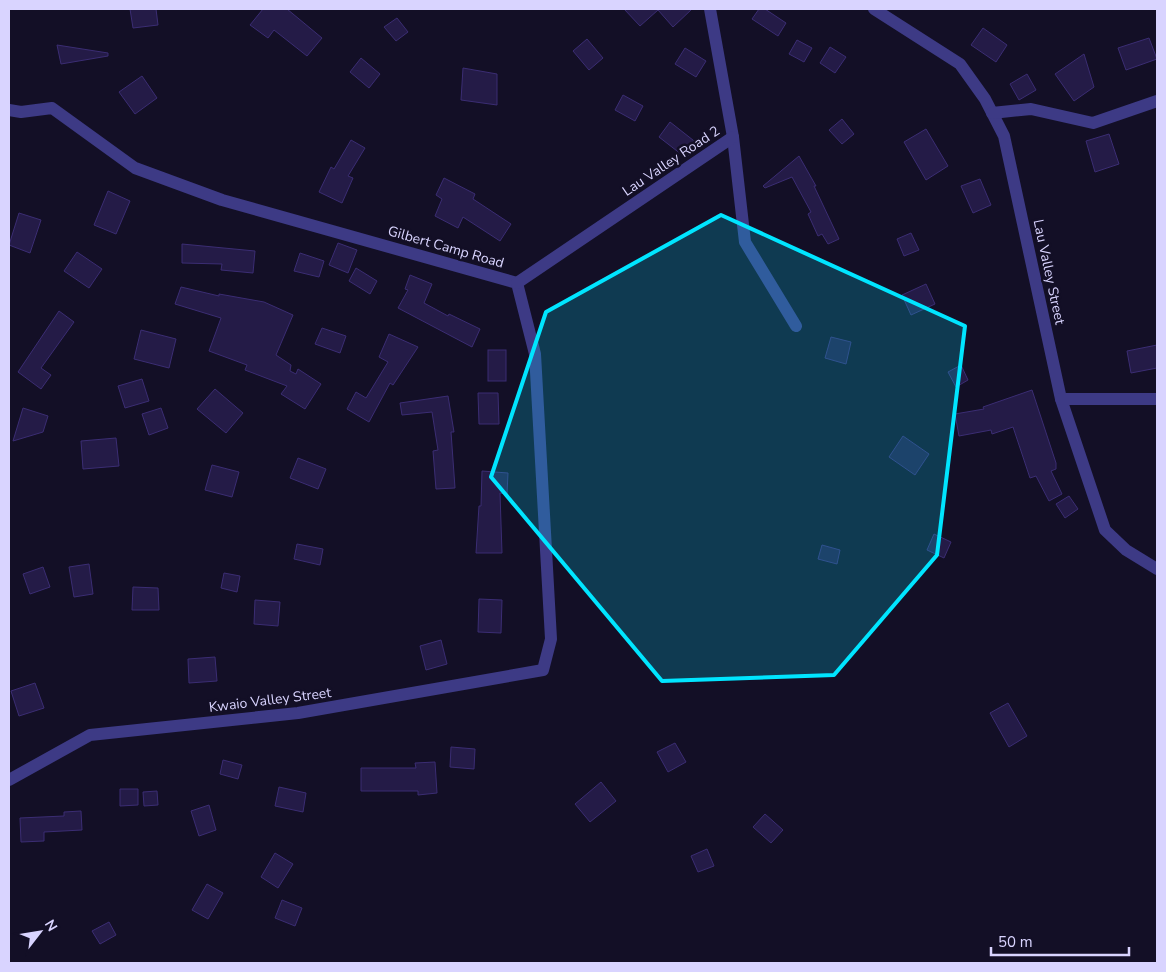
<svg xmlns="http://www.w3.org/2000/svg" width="1166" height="972" viewBox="0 0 1166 972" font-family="'Nunito Sans',sans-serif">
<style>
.building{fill:#241b47;stroke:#3b2d73}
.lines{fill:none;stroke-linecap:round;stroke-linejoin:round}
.minor{stroke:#3d3a85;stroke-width:12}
.marked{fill:#00e5ff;fill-opacity:0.2;stroke:#00e5ff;stroke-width:4;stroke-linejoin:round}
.labels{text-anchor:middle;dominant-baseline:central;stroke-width:5;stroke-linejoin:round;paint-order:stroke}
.street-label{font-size:14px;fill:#d9d4ff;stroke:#130f26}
</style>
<rect width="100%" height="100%" fill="#130f26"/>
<!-- building -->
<g class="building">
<polygon points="130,9 156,9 158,25 133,28"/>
<polygon points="263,9 287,9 322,38 307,56 274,30 268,38 250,25"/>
<polygon points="624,9 692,9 673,27 658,10 640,26"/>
<polygon points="759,9 765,9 786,23 778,36 752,19"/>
<polygon points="397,18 408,32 396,41 384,27"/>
<polygon points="983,28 1007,45 996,62 971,45"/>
<polygon points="1149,38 1157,59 1126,70 1118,48"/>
<polygon points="587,39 603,58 589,70 573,51"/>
<polygon points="797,40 812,48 804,62 789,54"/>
<polygon points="57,45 108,53 108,56 61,64"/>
<polygon points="830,47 846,57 835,73 820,63"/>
<polygon points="685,48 706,61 696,77 675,64"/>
<polygon points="1084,54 1094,87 1074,101 1055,74"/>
<polygon points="361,58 380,74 369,88 350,72"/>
<polygon points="463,68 497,74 497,105 461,100"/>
<polygon points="1027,74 1036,90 1019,100 1010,84"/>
<polygon points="142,76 157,98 135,114 119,92"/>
<polygon points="623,95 643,106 635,121 615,110"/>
<polygon points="842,119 854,134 842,144 829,130"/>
<polygon points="670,122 698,144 686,158 659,137"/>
<polygon points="926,129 948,166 926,180 904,142"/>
<polygon points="1109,134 1119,164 1095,172 1086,141"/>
<polygon points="351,140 365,148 348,176 353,178 342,203 319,192 331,167 334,169"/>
<polygon points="799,156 816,186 814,186 839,239 828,244 822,234 818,236 808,214 811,212 792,177 765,188 763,186"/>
<polygon points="444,178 475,194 473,199 511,224 500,241 463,217 458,228 435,216 442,199 436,195"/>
<polygon points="980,179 991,205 973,213 961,186"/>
<polygon points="108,191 130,201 116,234 94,225"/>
<polygon points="19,213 41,220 30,253 9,245"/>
<polygon points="911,233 919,250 904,256 897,239"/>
<polygon points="338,243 357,250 348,273 329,265"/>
<polygon points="182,244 255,251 253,273 221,270 222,264 182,263"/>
<polygon points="77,252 102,269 89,288 64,271"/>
<polygon points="300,253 324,261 319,277 294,271"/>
<polygon points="356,268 377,281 370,294 349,281"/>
<polygon points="410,275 432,284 424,303 448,316 449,314 480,329 472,347 398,308 408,290 405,289"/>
<polygon points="926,284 935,304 911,315 902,295"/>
<polygon points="181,287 219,296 219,294 264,302 293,315 276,355 291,365 290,371 296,374 298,369 321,384 305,409 281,394 287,386 245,370 247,365 209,351 221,318 175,304"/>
<polygon points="59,311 74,322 41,368 51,375 41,389 18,372"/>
<polygon points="322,328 346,336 340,353 315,344"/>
<polygon points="141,330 176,339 169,368 134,359"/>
<polygon points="389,334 418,347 393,385 390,383 369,422 347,409 356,392 366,398 388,362 379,357"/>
<polygon points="831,337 851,342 846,364 825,358"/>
<polygon points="1157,345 1157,368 1131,373 1127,351"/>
<rect x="488" y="350" width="18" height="31"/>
<polygon points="961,365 968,380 956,387 948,372"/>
<polygon points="142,379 149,401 125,408 118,386"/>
<polygon points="215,389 243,413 226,433 197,409"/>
<polygon points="1032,390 1056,463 1056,469 1051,471 1062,494 1049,501 1036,476 1030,478 1013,427 992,434 991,430 959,436 955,414 984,409 983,407"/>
<polygon points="478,393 498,393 499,424 479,424"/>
<polygon points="448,396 454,432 451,432 455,488 436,489 433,451 438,450 432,412 402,415 400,403"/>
<polygon points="23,408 48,416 43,432 13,441"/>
<polygon points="161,408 168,428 149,435 142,414"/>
<polygon points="903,436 929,454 915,475 889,457"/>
<polygon points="116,438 119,466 83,469 81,441"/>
<polygon points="298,458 326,469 318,489 290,478"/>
<polygon points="212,465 239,472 232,497 205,490"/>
<polygon points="482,471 508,473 507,494 500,493 502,553 476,553 479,506 481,506"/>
<polygon points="1069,496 1078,509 1065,518 1056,504"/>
<polygon points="934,534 951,542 944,558 927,550"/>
<polygon points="297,544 323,549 320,565 294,559"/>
<polygon points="822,545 840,550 837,564 818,559"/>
<polygon points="89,564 93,594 74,597 69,567"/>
<polygon points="43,567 50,587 30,594 23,574"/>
<polygon points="224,573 240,576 237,592 221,588"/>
<polygon points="133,587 158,588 159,610 132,610"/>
<polygon points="479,599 502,600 501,633 478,632"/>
<polygon points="255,600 280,602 278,626 254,624"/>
<polygon points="441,640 447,664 426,670 420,646"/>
<polygon points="215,657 217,681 189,683 188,659"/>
<polygon points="35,683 44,708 19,716 11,691"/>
<polygon points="1008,703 1027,736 1009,747 990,713"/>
<polygon points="675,743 686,762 668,772 657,752"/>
<polygon points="451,747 475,749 474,769 450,767"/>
<polygon points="223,760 242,765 238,779 220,774"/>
<polygon points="435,762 437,793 418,795 418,791 361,791 361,768 416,768 415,763"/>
<polygon points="601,782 616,801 590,822 575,804"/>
<polygon points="279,787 306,793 303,812 275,806"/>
<polygon points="120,789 138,789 138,805 120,806"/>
<polygon points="157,791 158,805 144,806 143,792"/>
<polygon points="209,805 216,830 199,836 191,811"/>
<polygon points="81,811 82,830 44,832 44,841 21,842 20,818 64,816 64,812"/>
<polygon points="765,814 783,830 771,843 753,827"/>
<polygon points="707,849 714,866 698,872 691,856"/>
<polygon points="275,853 293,864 278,888 261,877"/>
<polygon points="207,884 223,893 208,919 192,910"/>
<polygon points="282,900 302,908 295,926 275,918"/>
<polygon points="109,922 116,935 100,944 92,931"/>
</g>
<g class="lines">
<!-- minor -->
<g class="minor">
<polyline points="710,9 733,137 745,242 796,326"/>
<polyline points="874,9 960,64 985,99 1004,136 1061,399 1105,530 1126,550 1157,569"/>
<polyline points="9,110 21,112 52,108 135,168 222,200 517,283 535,354 551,639 543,670 298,713 90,735 9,780"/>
<polyline points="992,113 1031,109 1093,123 1157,101"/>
<polyline points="517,283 733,137"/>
<polyline points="1061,399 1157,399"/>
</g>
</g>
<!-- marked area -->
<path class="marked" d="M721 215 965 326 937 555 834 675 662 681 491 477 546 312Z"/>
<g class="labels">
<!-- street labels -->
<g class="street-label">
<text transform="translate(671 161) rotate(-34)">Lau Valley Road 2</text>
<text transform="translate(446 247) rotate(16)">Gilbert Camp Road</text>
<text transform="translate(1049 272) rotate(78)">Lau Valley Street</text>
<text transform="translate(270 700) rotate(-7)">Kwaio Valley Street</text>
</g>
</g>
<!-- border -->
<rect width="1166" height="972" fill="none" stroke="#d9d4ff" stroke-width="20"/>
<!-- north arrow -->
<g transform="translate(40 932) rotate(59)" stroke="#130f26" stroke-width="4" paint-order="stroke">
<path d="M0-4L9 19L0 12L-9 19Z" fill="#d9d4ff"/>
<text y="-8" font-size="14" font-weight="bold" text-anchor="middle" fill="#d9d4ff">N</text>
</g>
<!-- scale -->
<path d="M991 947v8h138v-8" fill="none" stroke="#d9d4ff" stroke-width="2.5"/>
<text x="998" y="947" font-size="15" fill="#d9d4ff" stroke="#130f26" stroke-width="4" paint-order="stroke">50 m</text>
</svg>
